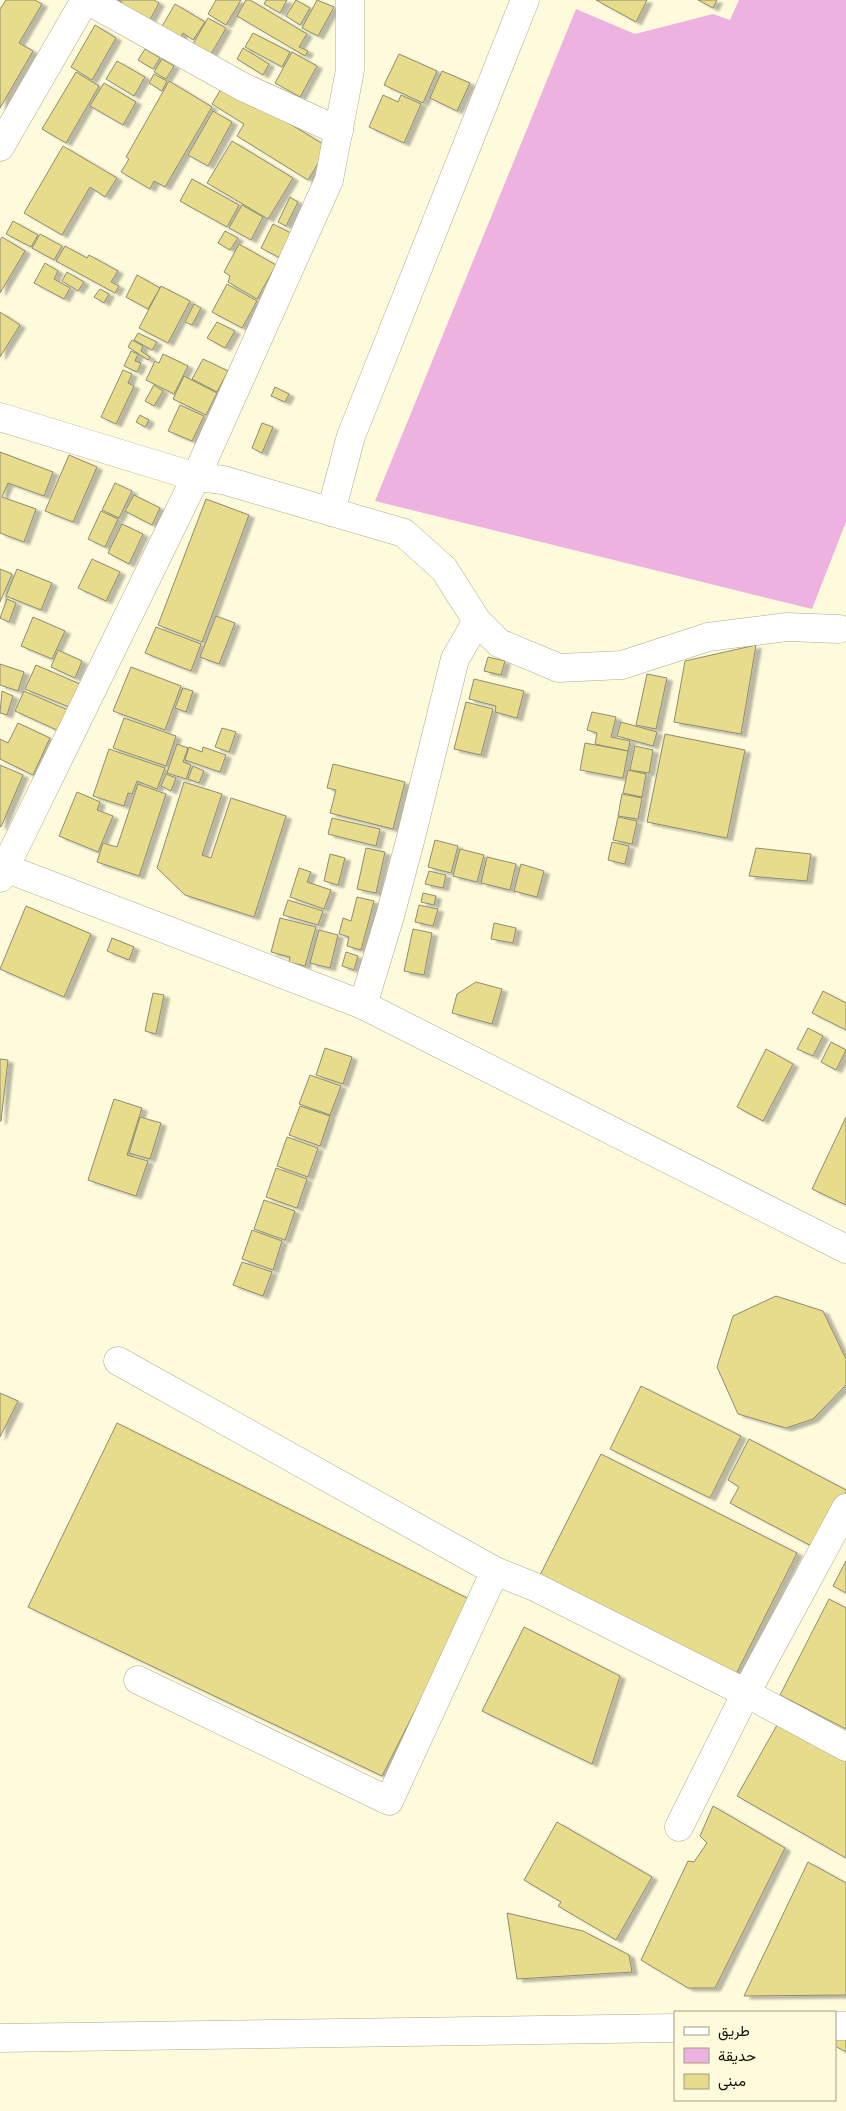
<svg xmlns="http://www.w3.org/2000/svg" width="846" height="2111" viewBox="0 0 846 2111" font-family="Cabin,Vazirmatn,sans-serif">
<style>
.green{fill:#edb2e0}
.building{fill:#e6dc8b;stroke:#8f8c71;filter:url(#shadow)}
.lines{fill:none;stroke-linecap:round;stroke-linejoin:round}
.minor-casing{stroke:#adaa8e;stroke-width:29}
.tertiary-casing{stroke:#adaa8e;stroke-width:29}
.minor{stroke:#fff;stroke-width:28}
.tertiary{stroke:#fff;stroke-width:28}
</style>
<defs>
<filter id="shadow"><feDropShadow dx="5.5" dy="3" stdDeviation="1" flood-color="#0004"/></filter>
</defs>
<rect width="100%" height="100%" fill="#fefbdd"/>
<!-- green -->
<polygon class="green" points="739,0 846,0 846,522 812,609 375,501 576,9 635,34 713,14 730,20"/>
<!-- building -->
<g class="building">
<polygon points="6,0 35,0 42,4 19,43 33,51 0,108 0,9"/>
<polygon points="118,0 154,0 159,3 146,27 118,11 122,2"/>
<polygon points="216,0 241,0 226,25 208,14"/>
<polygon points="246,0 250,0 307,34 299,47 308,51 305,56 237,16"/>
<polygon points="266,0 287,0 280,13 264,4"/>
<polygon points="296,0 310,8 300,25 286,16"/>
<polygon points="317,0 334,7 318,36 302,28"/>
<polygon points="596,0 647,0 636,22"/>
<polygon points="698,0 717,0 713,8"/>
<polygon points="175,4 205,22 193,40 183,33 179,40 161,28"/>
<polygon points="208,18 226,28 211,54 193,44"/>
<polygon points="95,25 116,38 92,80 71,67"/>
<polygon points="253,33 290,52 282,67 245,47"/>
<polygon points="243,48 269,64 263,75 237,59"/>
<polygon points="145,49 160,58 153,69 138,60"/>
<polygon points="292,52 317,66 300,97 275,83"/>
<polygon points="399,54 437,71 423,103 384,85"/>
<polygon points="162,59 174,66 166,79 154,72"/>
<polygon points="117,61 145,77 134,96 106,79"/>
<polygon points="442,71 470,83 457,111 430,98"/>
<polygon points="76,72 99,86 66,143 42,129"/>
<polygon points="154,74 167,81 162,91 149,83"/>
<polygon points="169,81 212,107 165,187 154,181 150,189 121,172 129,159 126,157"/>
<polygon points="104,83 136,102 123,125 90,106"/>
<polygon points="224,84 328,147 308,180 237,136 244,124 212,104"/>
<polygon points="383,95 398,102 401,95 421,104 404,143 369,127"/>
<polygon points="213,111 232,122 208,166 188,155"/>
<polygon points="232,141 293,178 268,219 207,183"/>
<polygon points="63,146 117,178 105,197 90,187 62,235 24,213"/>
<polygon points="192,179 239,205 227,227 180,201"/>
<polygon points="290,197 298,202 286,226 278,222"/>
<polygon points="242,205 263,217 251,240 229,228"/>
<polygon points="13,221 38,235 31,247 6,234"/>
<polygon points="273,224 293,234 280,258 261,248"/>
<polygon points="225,231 238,238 230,250 218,243"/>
<polygon points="40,234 62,246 54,260 32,248"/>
<polygon points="2,237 25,251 0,293 0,240"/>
<polygon points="239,244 276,265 257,299 228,282 230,276 224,272"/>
<polygon points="65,246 87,258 89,255 118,271 111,282 119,286 115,293 56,261"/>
<polygon points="45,263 58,271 54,279 70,288 64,299 34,283"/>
<polygon points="67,272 84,282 78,291 62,281"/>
<polygon points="137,275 160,288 148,309 126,297"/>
<polygon points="227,284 257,301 242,328 212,312"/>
<polygon points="161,286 190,301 168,343 139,328"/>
<polygon points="100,289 109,294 104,303 94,297"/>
<polygon points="194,304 201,308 192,325 185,322"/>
<polygon points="0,312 20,325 0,357"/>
<polygon points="217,322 235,331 225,348 207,338"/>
<polygon points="138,333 157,342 152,350 134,340"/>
<polygon points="132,340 143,346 141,351 150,357 148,360 128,347"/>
<polygon points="131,351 138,354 135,361 141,363 137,372 124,366"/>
<polygon points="163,354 188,366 174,394 146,380 155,361 159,363"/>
<polygon points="203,359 228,371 217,392 192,379"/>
<polygon points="123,370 132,374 128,383 134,386 116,424 101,417"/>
<polygon points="184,376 217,393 206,415 173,399"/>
<polygon points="154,385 163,391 154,406 145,401"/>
<polygon points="275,387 289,394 285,402 271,396"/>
<polygon points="180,405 204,416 192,441 168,431"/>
<polygon points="140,415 149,420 145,427 136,422"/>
<polygon points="262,423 273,427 262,453 252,448"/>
<polygon points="0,452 53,472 44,496 8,483 2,497 36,509 24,542 0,533"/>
<polygon points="69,455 97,467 73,522 45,511"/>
<polygon points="115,483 132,491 119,518 102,510"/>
<polygon points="134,495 160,508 152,525 125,511"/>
<polygon points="206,499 249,515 202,642 158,625"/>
<polygon points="101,511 118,519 105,547 88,539"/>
<polygon points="122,524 143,534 129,564 108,553"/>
<polygon points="92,559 120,572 106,601 78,588"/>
<polygon points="0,569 12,574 0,602"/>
<polygon points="17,569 52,583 41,610 6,596"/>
<polygon points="7,599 16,603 9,622 0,618"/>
<polygon points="216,616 235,623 219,664 200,657"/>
<polygon points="33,617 65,631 52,659 21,646"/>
<polygon points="156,627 201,644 191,671 145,653"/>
<polygon points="756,645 741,734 674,722 685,661"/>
<polygon points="58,650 82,661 75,678 51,667"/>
<polygon points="488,657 505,661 501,675 484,671"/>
<polygon points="0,664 24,672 18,691 0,685"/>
<polygon points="36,665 80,684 69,707 25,689"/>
<polygon points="131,667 181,686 165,730 113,711"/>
<polygon points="647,674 667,678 656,729 636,725"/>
<polygon points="474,679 524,691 517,718 495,712 496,706 469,699"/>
<polygon points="183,688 193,691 186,712 175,708"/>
<polygon points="2,691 13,696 7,715 0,713"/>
<polygon points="24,691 68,710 59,731 15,711"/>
<polygon points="466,702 493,709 481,755 454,749"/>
<polygon points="592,712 616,717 611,737 630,741 628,751 595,744 597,733 587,730"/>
<polygon points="124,718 176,736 166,766 113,748"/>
<polygon points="621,722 657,732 653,746 617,736"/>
<polygon points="18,723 50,738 33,775 0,759 0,739 8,743"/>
<polygon points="222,728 236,732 229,752 215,747"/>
<polygon points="665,734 745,750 727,838 647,822"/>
<polygon points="585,743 628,751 623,778 580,770"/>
<polygon points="177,744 188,748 183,762 191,765 186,779 167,773"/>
<polygon points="635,746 653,750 649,773 630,770"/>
<polygon points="189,747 202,752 203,747 226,755 220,772 185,760"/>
<polygon points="109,749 165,768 157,789 137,781 132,794 128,793 124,806 93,796"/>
<polygon points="333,764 405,782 393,829 330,813 336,790 327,788"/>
<polygon points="0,765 23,775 1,827 0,826"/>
<polygon points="193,766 204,771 199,783 188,779"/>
<polygon points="628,770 646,774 642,797 623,793"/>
<polygon points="166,774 176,778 171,791 161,786"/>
<polygon points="184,782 222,794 202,855 211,858 231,798 286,816 254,917 185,895 157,868"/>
<polygon points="138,784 166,794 139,876 97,862 103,843 117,847"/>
<polygon points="77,792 100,802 97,810 113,816 98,852 59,836"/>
<polygon points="622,794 642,798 638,819 618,816"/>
<polygon points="618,817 637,821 632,844 613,840"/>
<polygon points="332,818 380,829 376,846 328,834"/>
<polygon points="435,840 458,846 451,873 428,867"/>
<polygon points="612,842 629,846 625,864 608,860"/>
<polygon points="366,848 385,852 376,893 357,889"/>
<polygon points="756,848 811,854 807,881 749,876"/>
<polygon points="460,849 484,855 477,882 453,876"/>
<polygon points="330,854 345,858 338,885 324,881"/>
<polygon points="487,857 516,864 510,890 481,883"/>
<polygon points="521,864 544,871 537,897 514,891"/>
<polygon points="299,868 311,872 307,882 331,890 324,909 290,897"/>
<polygon points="429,871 446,875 443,888 425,884"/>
<polygon points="423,893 436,896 434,905 421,902"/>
<polygon points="357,897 374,901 361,950 347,946 349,937 339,934 343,918 351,921"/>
<polygon points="288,900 323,911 318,925 283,915"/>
<polygon points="419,905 438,909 433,926 415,922"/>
<polygon points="26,906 91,934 64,997 0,969"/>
<polygon points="280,918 316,927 305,966 289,962 290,957 271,952"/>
<polygon points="494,923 516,928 513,943 491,939"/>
<polygon points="413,929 432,933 424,975 404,971"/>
<polygon points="319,930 338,935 330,968 310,963"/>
<polygon points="112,938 134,947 129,960 107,951"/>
<polygon points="346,952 358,956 354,970 342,966"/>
<polygon points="476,982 502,989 492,1024 452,1013 457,994"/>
<polygon points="823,991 846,1003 846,1030 812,1013"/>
<polygon points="153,993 164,995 156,1034 145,1031"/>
<polygon points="808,1028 823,1036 813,1056 797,1049"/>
<polygon points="831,1042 846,1050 836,1070 821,1062"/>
<polygon points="325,1048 352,1057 343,1084 316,1075"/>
<polygon points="766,1049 793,1064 763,1121 737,1107"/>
<polygon points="0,1059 8,1060 1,1121 0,1121"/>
<polygon points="310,1075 341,1086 330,1115 299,1104"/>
<polygon points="114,1099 142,1108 127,1155 148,1161 136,1196 88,1180"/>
<polygon points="300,1106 330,1116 320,1146 289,1135"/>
<polygon points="140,1117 161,1123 150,1159 129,1153"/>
<polygon points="846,1117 846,1205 812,1189"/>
<polygon points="287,1137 318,1148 308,1177 277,1166"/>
<polygon points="276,1168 307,1179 297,1208 266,1197"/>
<polygon points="264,1200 295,1211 285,1240 254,1229"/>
<polygon points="252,1230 282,1241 273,1270 242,1259"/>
<polygon points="242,1262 272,1272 263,1296 233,1285"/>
<polygon points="776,1296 823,1311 846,1359 846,1385 813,1419 786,1428 738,1414 717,1367 733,1316"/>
<polygon points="641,1386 741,1436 710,1498 610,1449"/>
<polygon points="0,1393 18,1401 0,1437"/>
<polygon points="117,1423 471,1600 382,1776 28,1607"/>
<polygon points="749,1439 846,1490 846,1494 817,1549 730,1503 739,1487 728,1480"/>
<polygon points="601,1454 797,1553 736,1674 540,1575"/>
<polygon points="846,1561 846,1593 833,1586"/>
<polygon points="829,1599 846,1608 846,1729 780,1695"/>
<polygon points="524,1627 620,1676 592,1764 482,1711"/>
<polygon points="781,1718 846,1755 846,1858 737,1796"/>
<polygon points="713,1806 785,1848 715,1988 688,1988 641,1960 688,1861 694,1862 707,1843 700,1836"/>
<polygon points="557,1822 652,1877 616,1940 558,1906 561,1902 524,1880"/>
<polygon points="808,1862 846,1883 846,1995 744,1996"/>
<polygon points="507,1913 583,1931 629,1955 632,1972 517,1979"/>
<polygon points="846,2027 846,2052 835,2046 835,2029"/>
</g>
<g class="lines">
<!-- minor casing -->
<g class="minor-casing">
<g id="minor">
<polyline points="87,0 243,87 339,131"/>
<polyline points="0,147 85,0"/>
<polyline points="0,417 196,477 223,480 404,533 444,569 477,621 499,643 559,668 622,665 708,637 787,627 839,629"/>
<polyline points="331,512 351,436 525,0"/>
<polyline points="0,878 196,477 329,180 350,70 350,0"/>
<polyline points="363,1005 390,916 410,841 455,659 477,621"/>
<polyline points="118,1361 495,1571 535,1587 746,1693 846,1747"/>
<polyline points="138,1680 389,1801 495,1571"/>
<polyline points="679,1827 746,1693 846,1508"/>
<polyline points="835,2026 846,2026"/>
<polyline points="0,2038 675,2028"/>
</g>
</g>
<!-- tertiary casing -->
<g class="tertiary-casing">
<polyline id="tertiary" points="0,866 363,1005 846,1249"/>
</g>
<!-- minor -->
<use href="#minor" class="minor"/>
<!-- tertiary -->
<use href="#tertiary" class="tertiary"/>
</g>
<!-- legend -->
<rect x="674" y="2011" width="162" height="90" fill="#fefbdd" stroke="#a09e88"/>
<rect x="684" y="2027" width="25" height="8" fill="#ffffff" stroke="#a09e88"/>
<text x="718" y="2036" font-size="15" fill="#131208">طريق</text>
<rect x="684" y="2048" width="25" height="15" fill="#edb2e0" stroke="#a09e88"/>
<text x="718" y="2061" font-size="15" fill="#131208">حديقة</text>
<rect x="684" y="2074" width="25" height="15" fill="#e6dc8b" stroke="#a09e88"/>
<text x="718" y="2086" font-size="15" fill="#131208">مبنى</text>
</svg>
